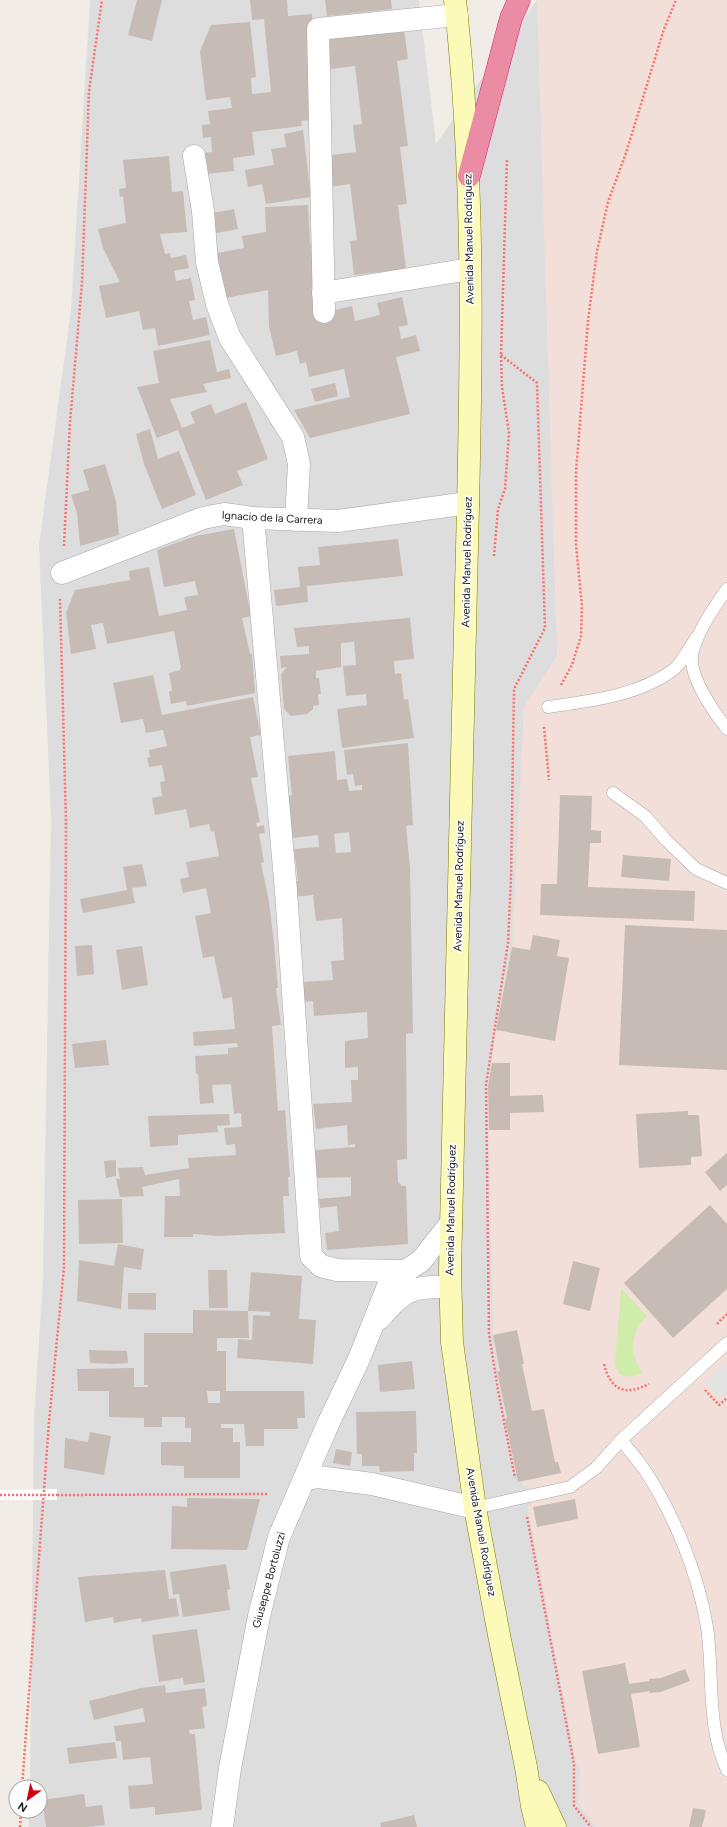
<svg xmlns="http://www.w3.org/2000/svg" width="727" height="1827" viewBox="0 0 727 1827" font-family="Figtree,sans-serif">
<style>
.residential{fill:#dedddd}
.military{fill:#f3dfd9}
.grass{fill:#d0ecab}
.parking{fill:#e4e4e4}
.pier{fill:#fff}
.building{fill:#c6bcb5;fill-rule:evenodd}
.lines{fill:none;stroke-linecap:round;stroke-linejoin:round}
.service-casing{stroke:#a7a7a7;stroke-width:13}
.minor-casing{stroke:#a7a7a7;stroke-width:23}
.secondary-casing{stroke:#797d01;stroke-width:23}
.motorway-casing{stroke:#e12171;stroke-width:23}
.path{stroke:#fe6e6a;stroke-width:2.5;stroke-dasharray:2 2;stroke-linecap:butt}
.service{stroke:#fff;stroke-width:12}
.minor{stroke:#fff;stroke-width:22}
.secondary{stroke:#fcfab9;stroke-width:22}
.motorway{stroke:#ea8ca4;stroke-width:22}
.path-bridge{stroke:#fe6e6a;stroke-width:2.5;stroke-dasharray:2 2;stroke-linecap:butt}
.labels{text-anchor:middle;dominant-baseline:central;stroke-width:3;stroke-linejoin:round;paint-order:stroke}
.street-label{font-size:11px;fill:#202020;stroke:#fff}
</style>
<rect width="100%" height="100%" fill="#f1ede6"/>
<!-- residential -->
<polygon class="residential" points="90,0 419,0 436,144 537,0 727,0 727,1827 29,1827 29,1811 40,1811 40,1787 30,1787 34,1418 43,1279 51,817 39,545 71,310"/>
<!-- military -->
<polygon class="military" points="537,0 727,0 727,1827 596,1827 578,1803 580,1767 576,1763 528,1507 532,1505 528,1486 523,1486 522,1482 518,1482 505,1419 507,1418 497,1371 500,1371 493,1335 488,1086 496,1030 512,947 524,707 557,656"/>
<!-- grass -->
<path class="grass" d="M621 1288 647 1316C630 1331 629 1356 643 1373 634 1377 628 1378 619 1374L615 1364Z"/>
<!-- parking -->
<polygon class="parking" points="727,1363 727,1392 720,1399 705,1382"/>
<!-- pier -->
<polygon class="pier" points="57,1489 57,1500 0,1500 0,1490"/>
<!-- building -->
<g class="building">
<polygon points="137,0 162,0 152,41 128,35"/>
<polygon points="250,0 287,0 288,16 312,14 313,120 301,121 302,126 252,132 255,155 233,158 234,171 205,174 202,153 212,152 211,137 203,138 202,125 210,124 208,111 232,108 230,97 206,100 200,51 211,25 250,22 256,77 251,78 252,94 271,92 264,19 252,20"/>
<polygon points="325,0 391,0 392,9 327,16"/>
<polygon points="404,29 408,59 397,61 408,146 400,147 407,204 398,205 406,269 354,275 350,241 357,240 350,184 329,187 325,156 356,152 353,125 362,124 355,66 331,69 330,61 325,62 323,39"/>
<polygon points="303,130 311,197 266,204 262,184 248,187 245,170 274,165 271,149 286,147 284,134"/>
<polygon points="169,156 172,192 183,191 187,232 160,234 165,254 170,253 171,258 186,255 189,268 174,271 176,281 191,278 195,300 189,301 193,320 206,317 210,335 158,346 155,328 143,330 139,311 106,318 99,286 120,282 103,248 98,229 126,223 123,196 120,197 119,189 126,188 123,160"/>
<polygon points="308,205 310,241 316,274 318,314 352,306 355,321 380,315 377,303 402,297 408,325 399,327 401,339 416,335 420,351 396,357 410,414 310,438 294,410 350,397 344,369 309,377 306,362 300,364 297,351 276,356 269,326 268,290 226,298 217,253 244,248 242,236 266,232 265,207"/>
<polygon points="234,209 238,229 211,234 208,214"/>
<polygon points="210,340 217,372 229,369 231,378 203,384 207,392 170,399 182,428 195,423 190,412 211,404 215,414 246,402 268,459 237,471 243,485 206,500 178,430 157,438 137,387 159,383 153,351"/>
<polygon points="335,383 338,396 315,402 311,389"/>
<polygon points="150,429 158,459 179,451 196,495 162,509 144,464 136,434"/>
<polygon points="105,464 116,501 119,535 80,546 77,513 71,495 89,490 83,470"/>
<polygon points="234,529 251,616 242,618 250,654 252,654 255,693 187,706 186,701 171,704 169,691 172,691 169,673 180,670 180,668 181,668 174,631 107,644 103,623 91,625 96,649 71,654 66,613 75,590 130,580 129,571 149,567 159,616 187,610 184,597 198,595 195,581 164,587 157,550 195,536"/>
<polygon points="398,539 403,576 307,586 308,602 276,606 274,590 300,587 298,567 320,565 318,547"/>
<polygon points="410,618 414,659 394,661 395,674 401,673 404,700 408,699 414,738 342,748 337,709 367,705 366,694 346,696 343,666 356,665 354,642 341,643 341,667 316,671 316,678 319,678 321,694 318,694 319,705 313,706 313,709 307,714 291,716 284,709 281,674 287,667 281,668 280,656 309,654 309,646 297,647 294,628"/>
<polygon points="153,675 162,715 253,697 261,735 250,737 258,777 251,778 260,822 256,823 257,827 264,825 265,833 259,834 264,862 261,863 269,901 274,944 278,988 276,988 281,1025 272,1026 278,1111 285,1110 290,1177 288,1177 289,1196 283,1196 285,1233 218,1236 193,1234 193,1237 164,1237 165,1196 180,1196 179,1179 142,1187 144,1196 120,1197 116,1179 120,1179 118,1168 143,1167 145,1175 189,1168 188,1158 236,1155 235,1144 226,1145 224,1128 242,1127 241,1113 234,1114 231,1084 212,1085 214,1103 200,1104 198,1074 196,1074 195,1056 228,1054 228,1048 238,1047 237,1043 194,1046 193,1032 235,1029 232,997 223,999 214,956 203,958 195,916 211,913 206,888 183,893 180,879 189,877 186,862 219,856 214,831 211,832 209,824 190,828 186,809 155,815 152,798 162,796 160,782 165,781 162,765 149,767 147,758 150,757 149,750 167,746 163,730 146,733 143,719 121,723 113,683"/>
<path d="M408 743 413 825 406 826 410 867 413 1033 406 1034 407 1159 397 1160 398 1182 402 1186H406L408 1244 327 1250 325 1233 339 1231 337 1206 320 1208 319 1199 351 1196V1177L317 1178 315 1150 355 1147V1144L348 1145 347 1125 316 1129 313 1104 352 1102 351 1080H358V1067L345 1068V1041L368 1038 367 1012 314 1016 313 1001 303 1002 302 982 333 980 331 961 344 960 342 918 316 921 313 895 294 897 292 882 298 881 294 849 319 847 318 835 292 838 289 796 292 795 288 756 335 751 337 780 347 779 349 791 362 790V785L355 786 353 774 347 775 344 750ZM349 832 351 852 336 853 334 834Z"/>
<polygon points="560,795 592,796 591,830 601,831 601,843 590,843 588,887 695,891 694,921 540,915 541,884 557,884"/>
<polygon points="623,855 671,859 669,881 621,877"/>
<polygon points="142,864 147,886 132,888 135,903 83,913 80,899 127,890 123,867"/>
<polygon points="625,925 727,930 727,1070 619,1065"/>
<polygon points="533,935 560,940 557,956 569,958 555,1041 496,1030 512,947 530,950"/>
<polygon points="92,945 94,974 77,976 75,946"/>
<polygon points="142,946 148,985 122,990 116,950"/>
<polygon points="106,1040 109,1065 75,1068 72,1044"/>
<polygon points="492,1063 510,1063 510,1096 543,1095 544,1112 510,1113 510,1130 489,1130 488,1086"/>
<polygon points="688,1111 688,1115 699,1115 702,1156 691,1157 691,1165 639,1168 636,1114"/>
<polygon points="229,1114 230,1125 217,1126 218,1132 178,1135 178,1145 150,1147 148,1116"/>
<polygon points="727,1153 727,1185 720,1191 705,1172"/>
<polygon points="116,1160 116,1176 106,1178 104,1161"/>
<polygon points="122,1199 123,1243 79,1244 78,1200"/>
<polygon points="710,1205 727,1224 727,1289 673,1338 624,1283"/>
<polygon points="118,1244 144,1249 141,1270 124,1267 121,1309 77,1301 79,1260 114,1266"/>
<polygon points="573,1261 600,1268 590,1311 563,1304"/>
<polygon points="208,1270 227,1270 228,1308 209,1308"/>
<path d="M251 1272 302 1276 299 1319 316 1320 313 1364 237 1358 238 1339 252 1340 253 1315 270 1316V1312L248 1311 249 1338H217V1351H226V1391H304L305 1418H297L298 1429H264V1446H246L244 1424H221V1428H233V1442H240V1478H184V1466L161 1465V1442H191V1428H185V1417H162V1427H144V1418L109 1417V1391H78L77 1369 134 1368V1387H148V1385H144V1333H193V1310L248 1311ZM207 1391H220V1403H208Z"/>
<polygon points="128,1293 156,1293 156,1310 128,1309"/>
<polygon points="517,1330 524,1364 522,1364 532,1411 544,1409 555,1462 558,1462 561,1473 518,1482 505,1419 507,1418 497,1371 500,1371 493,1335"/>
<polygon points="89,1350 127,1351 128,1363 114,1364 90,1363"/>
<polygon points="412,1361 415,1389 380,1392 378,1365"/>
<polygon points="416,1411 417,1453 414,1453 414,1471 380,1472 379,1466 362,1466 362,1454 357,1454 356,1412"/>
<polygon points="90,1432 111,1436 104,1475 64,1468 65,1438 88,1442"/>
<polygon points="336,1449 352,1452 350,1466 333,1463"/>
<polygon points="187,1498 260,1499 247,1550 171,1549 172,1506 187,1507"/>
<polygon points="575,1499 578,1519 537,1527 533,1507"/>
<polygon points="226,1564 230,1589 227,1590 230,1610 183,1617 179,1594 173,1595 170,1572"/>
<polygon points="165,1570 169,1599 176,1598 179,1616 142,1622 141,1618 114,1623 113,1617 85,1622 78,1577"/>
<polygon points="197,1629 205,1682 184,1685 183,1678 159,1682 152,1635"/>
<polygon points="625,1663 629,1684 649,1681 649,1679 661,1678 685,1669 690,1681 661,1692 649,1693 650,1691 631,1694 640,1747 598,1754 582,1671"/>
<polygon points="165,1685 166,1693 205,1688 207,1706 202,1707 205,1728 189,1730 190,1734 195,1734 202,1810 155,1815 155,1807 130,1809 128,1786 153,1784 150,1757 123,1760 121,1741 116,1741 114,1726 145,1722 143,1708 94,1720 89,1701 141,1688"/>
<polygon points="115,1742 117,1758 69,1764 67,1748"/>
<polygon points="84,1794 86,1807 102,1805 105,1825 87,1827 46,1827 42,1800"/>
<polygon points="693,1808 706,1810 702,1827 689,1827"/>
<polygon points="414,1815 417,1827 381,1827 380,1823"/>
</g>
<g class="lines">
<!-- service casing -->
<g class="service-casing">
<g id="service">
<path d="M727 589C715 606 689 642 692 664 695 684 714 713 727 729"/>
<path d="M548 707C590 701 638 696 673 670 681 664 690 647 696 638"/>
<polyline points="613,793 645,816 666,840 696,869 727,883"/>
<path d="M621 1440C629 1450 637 1459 644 1469 674 1514 698 1573 707 1627 714 1675 706 1725 727 1770"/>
<polyline points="475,1508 570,1487 596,1468 621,1440 727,1343"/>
</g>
</g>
<!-- minor casing -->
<g class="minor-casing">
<g id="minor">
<polyline points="194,156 203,211 207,262 217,304 230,338 293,437 299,464 296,520"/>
<polyline points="323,293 470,269"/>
<polyline points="324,312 318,29 457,15"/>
<polyline points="253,518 286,891 311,1256 321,1266 337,1270 407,1271"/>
<polyline points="62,573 203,518 224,514 253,518 338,521 468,503"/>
<path d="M379 1319C404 1289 412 1286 450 1287"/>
<polyline points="304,1479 318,1477 372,1484 475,1508"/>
<polyline points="222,1827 230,1768 259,1616 279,1537 328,1424 359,1359 388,1286 396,1277 421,1261 451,1223"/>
</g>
</g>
<!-- secondary casing -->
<g class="secondary-casing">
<g id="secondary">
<path d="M455 0C477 195 471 392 466 587 461 815 455 1043 450 1271L452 1342 475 1508 499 1635 526 1767 532 1806 537 1827"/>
<polyline points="538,1791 555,1827"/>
</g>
</g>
<!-- motorway casing -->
<g class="motorway-casing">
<polyline id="motorway" points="469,176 511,18 519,0"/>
</g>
<!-- path -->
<g class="path">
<polyline points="501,355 537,383 545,628 514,689 511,878 508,943 486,1085 489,1334 498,1390 515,1478"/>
<polyline points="64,546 70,422 82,283 89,91 102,0"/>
<polyline points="494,556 498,509 505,489 509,433 502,387 501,355 507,159"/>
<polyline points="561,685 572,665 581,636 582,606 576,545 576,472 588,321 597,251 608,202 626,153 664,29 676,0"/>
<polyline points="544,727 549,780"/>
<polyline points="717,1324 727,1314"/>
<path d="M604 1364C611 1391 625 1396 649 1384"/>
<polyline points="705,1390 719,1405 727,1398"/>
<polyline points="57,1495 269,1494"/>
<polyline points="527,1517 574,1764 574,1806 591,1827"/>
<polyline points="22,1787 49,1422 64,1267 66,821 60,599"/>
<polyline points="20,1827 21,1811"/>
</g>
<!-- service -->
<use href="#service" class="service"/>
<!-- minor -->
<use href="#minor" class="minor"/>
<!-- secondary -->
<use href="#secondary" class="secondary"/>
<!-- motorway -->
<use href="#motorway" class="motorway"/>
<!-- path-bridge -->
<polyline class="path-bridge" points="0,1495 57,1495"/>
</g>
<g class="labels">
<!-- street labels -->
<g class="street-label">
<text transform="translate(469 239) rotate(-91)">Avenida Manuel Rodríguez</text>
<text transform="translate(272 518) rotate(3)">Ignacio de la Carrera</text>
<text transform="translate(467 562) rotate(-89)">Avenida Manuel Rodríguez</text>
<text transform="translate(459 886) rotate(-89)">Avenida Manuel Rodríguez</text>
<text transform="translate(451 1210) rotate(-89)">Avenida Manuel Rodríguez</text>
<text transform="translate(481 1532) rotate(80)">Avenida Manuel Rodríguez</text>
<text transform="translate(269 1580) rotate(-75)">Giuseppe Bortoluzzi</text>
</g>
</g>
<!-- north arrow -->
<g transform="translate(28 1799) rotate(213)"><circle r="19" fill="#ffffff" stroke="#a6a6a6"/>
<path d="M0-3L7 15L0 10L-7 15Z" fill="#d0000f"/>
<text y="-6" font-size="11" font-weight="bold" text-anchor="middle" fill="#202020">N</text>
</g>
</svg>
